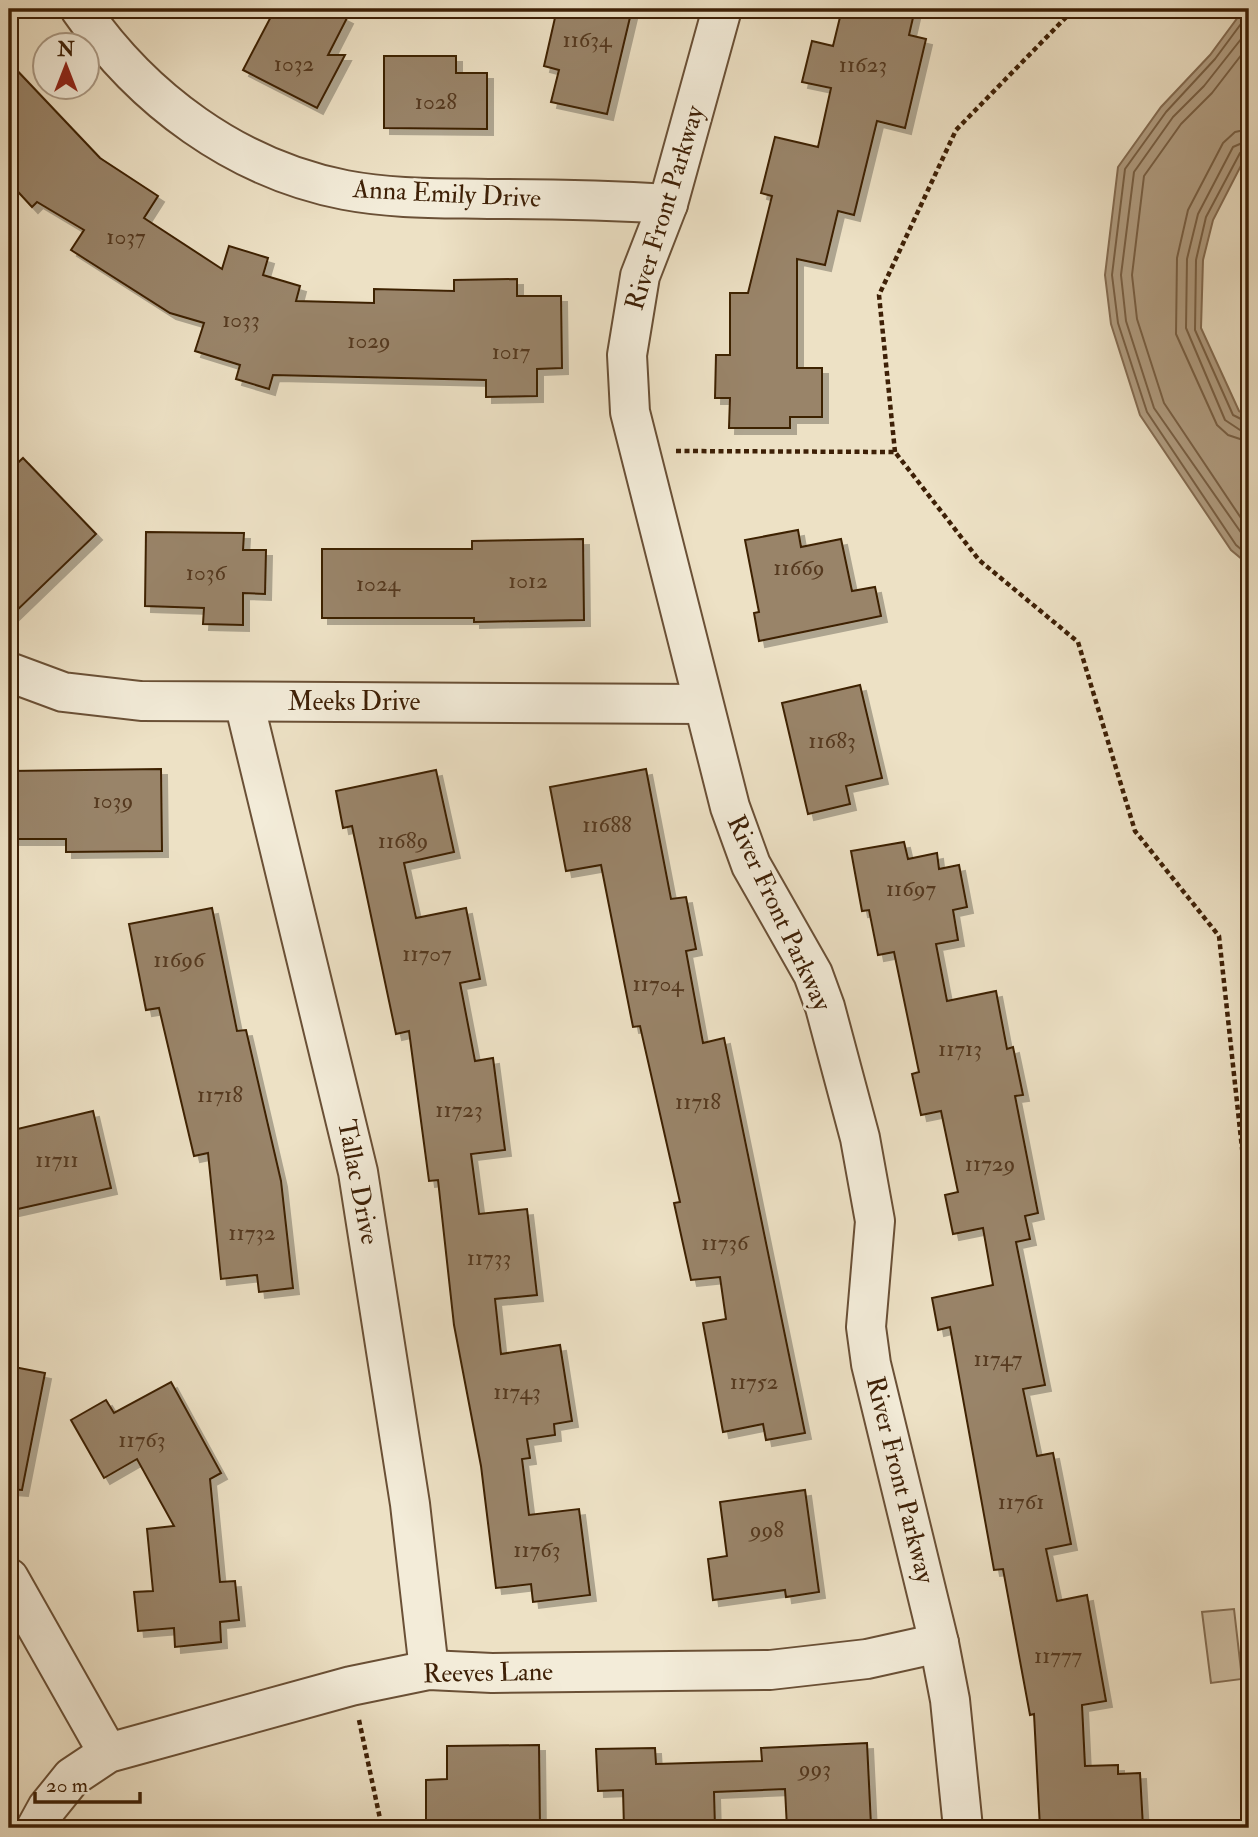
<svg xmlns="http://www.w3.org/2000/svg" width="1258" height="1837" viewBox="0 0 1258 1837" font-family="'IM FELL Double Pica',serif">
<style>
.green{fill:#cfc0a5;stroke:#867056;stroke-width:2}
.water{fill:#b29f84;stroke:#846c52;stroke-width:2}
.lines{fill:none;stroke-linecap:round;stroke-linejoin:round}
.shore{stroke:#786045;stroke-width:2}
.building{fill:#998469;stroke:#3e2006;stroke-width:2;filter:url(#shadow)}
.minor-casing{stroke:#6a5036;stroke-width:42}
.path{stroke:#3e2006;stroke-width:4.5;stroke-dasharray:5 3.5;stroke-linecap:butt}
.minor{stroke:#f3ecd9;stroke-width:38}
.labels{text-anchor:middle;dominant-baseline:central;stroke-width:6;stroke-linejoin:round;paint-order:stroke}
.number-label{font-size:23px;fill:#55391f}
.street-label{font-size:26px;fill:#3e2006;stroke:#f3ecd9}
</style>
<defs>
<filter id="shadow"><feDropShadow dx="6" dy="6" stdDeviation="0" flood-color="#0004"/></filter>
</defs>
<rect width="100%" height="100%" fill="#ede1c5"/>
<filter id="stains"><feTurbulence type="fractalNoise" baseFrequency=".00286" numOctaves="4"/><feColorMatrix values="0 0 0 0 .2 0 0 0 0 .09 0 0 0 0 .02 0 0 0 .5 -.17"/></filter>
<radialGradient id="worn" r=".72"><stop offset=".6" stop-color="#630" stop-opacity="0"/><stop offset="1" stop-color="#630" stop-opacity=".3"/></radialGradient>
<!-- green -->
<polygon class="green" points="1234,1609 1242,1679 1211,1683 1202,1612"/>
<!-- water -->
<polygon class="water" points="1244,9 1249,9 1249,150 1213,220 1203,260 1201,328 1239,411 1249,417 1249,565 1231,550 1140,415 1111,324 1105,275 1118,167 1161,107 1210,55"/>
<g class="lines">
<!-- shore -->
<g class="shore">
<polyline points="1249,13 1215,59 1166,112 1125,169 1112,275 1118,323 1147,412 1236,545 1249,556"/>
<polyline points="1249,29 1204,86 1173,117 1134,172 1121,275 1126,321 1154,408 1249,544"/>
<polyline points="1249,45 1212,93 1181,124 1144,176 1132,275 1137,319 1164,403 1249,530"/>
<polyline points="1249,129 1235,132 1223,143 1188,210 1177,258 1176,334 1217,425 1228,435 1249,442"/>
<polyline points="1249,140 1233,147 1198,214 1187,259 1186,328 1225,420 1240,430 1249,431"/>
<polyline points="1249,149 1240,153 1206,217 1196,260 1195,330 1233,415 1249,423"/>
</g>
</g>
<!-- building -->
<g class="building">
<polygon points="275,9 329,9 347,18 328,55 345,55 317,108 243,70"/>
<polygon points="557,9 632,9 607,114 551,102 559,70 544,66"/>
<polygon points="842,9 915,9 909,35 926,39 905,128 877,121 854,215 838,211 825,265 797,259 797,368 822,368 822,417 790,417 790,428 729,428 730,398 715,398 716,355 730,355 730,293 748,293 772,196 761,193 775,137 818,147 831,88 802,82 812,41 833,46"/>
<polygon points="384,56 456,56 456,73 487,73 487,129 384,128"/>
<polygon points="9,62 100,158 158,196 144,218 222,269 229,246 268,258 263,275 300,286 296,301 374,303 374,289 454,291 454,280 517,279 517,296 561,296 562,368 537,369 537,396 486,397 486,380 273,375 269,389 236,379 240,365 195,351 204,323 170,313 71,250 84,230 37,202 32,207 9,182"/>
<polygon points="23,458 96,534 9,618 9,471"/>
<polygon points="798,530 801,547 841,539 852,591 875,587 881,616 759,641 754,613 759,612 745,540"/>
<polygon points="146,532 244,533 243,550 266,550 265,594 243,593 243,625 203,624 204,608 145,606"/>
<polygon points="583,539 584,620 474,622 474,618 322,618 322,549 472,549 472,541"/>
<polygon points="860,685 882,778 846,786 850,804 808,814 782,703"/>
<polygon points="161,769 162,851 66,852 66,839 9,839 9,771"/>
<polygon points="646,769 671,899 686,897 696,949 686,951 703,1043 724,1038 805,1433 766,1440 763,1424 723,1432 703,1323 726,1319 720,1277 691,1280 674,1203 680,1202 640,1026 633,1027 601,865 566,871 550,787"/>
<polygon points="436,770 454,852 404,863 416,918 466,908 480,979 460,983 475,1061 493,1058 505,1150 471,1154 479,1214 527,1209 537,1295 495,1299 501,1354 560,1345 572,1421 554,1424 555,1435 527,1439 530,1458 522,1459 529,1515 579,1509 590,1595 533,1602 531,1584 496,1588 481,1466 454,1325 438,1180 429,1181 409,1031 396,1034 352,826 343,828 336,791"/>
<polygon points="904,842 908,859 937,853 939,869 959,865 967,907 953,910 958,940 936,944 947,1001 996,991 1007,1049 1013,1047 1023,1095 1015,1096 1038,1213 1025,1216 1030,1239 1016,1242 1045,1385 1023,1389 1037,1456 1053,1453 1071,1544 1046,1549 1057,1601 1087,1595 1106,1701 1082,1705 1085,1766 1118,1765 1118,1774 1140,1773 1143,1827 1040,1828 1034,1714 1030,1715 1003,1569 994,1570 950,1327 938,1330 932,1298 993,1285 983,1228 953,1234 945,1195 958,1192 941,1111 921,1115 912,1074 919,1072 894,952 878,955 869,910 862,911 851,851"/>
<polygon points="212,908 237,1031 246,1030 281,1181 293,1288 259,1292 257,1275 221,1279 208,1153 194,1156 159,1008 146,1010 129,924"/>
<polygon points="93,1111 111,1188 9,1211 9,1131"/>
<polygon points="9,1366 45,1373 22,1490 9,1489"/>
<polygon points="171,1382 221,1473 210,1479 220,1582 235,1581 239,1620 220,1622 221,1642 175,1647 174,1628 138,1631 134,1592 153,1591 147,1529 174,1526 137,1459 104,1478 71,1420 106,1400 114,1413"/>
<polygon points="805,1490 819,1592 786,1597 785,1590 713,1600 708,1559 727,1556 720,1502"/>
<polygon points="867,1743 871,1825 787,1828 785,1789 714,1792 715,1828 624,1828 623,1790 598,1791 596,1749 655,1748 656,1764 762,1761 761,1748"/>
<polygon points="539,1745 540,1828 426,1826 426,1780 447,1779 447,1746"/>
</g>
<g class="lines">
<!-- minor casing -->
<g class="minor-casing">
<g id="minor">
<path d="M80 9C142 99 236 169 345 190 392 199 440 198 488 199 548 199 608 200 668 204"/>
<polyline points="722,9 668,204 640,276 627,355 630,412 730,807 751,865 813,974 825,1007 860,1138 875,1221 866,1327 871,1364 939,1643 950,1700 963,1828"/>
<polyline points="9,672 63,692 141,701 703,704"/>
<polyline points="244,702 358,1172 410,1504 429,1670"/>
<polyline points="9,1578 108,1753"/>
<polyline points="36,1828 47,1808 72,1777 108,1753 351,1686 429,1670 492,1673 770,1670 867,1659 939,1643"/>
</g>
</g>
<!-- path -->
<g class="path">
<polyline points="676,451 895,452 979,560 1078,642 1135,831 1219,936 1249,1213"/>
<polyline points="895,452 879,295 956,130 1074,9"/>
<polyline points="359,1720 382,1828"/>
</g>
<!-- minor -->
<use href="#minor" class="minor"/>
</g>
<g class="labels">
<!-- number labels -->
<g class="number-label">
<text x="587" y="39">11634</text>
<text x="294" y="63">1032</text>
<text x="863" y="64">11623</text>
<text x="436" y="101">1028</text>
<text x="126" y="236">1037</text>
<text x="241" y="319">1033</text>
<text x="369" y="340">1029</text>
<text x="511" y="351">1017</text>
<text x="799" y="567">11669</text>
<text x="206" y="572">1036</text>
<text x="528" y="580">1012</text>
<text x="378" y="583">1024</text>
<text x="832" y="740">11683</text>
<text x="113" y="800">1039</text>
<text x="607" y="824">11688</text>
<text x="403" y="840">11689</text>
<text x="911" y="888">11697</text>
<text x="427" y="953">11707</text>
<text x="179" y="959">11696</text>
<text x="658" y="983">11704</text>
<text x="960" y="1048">11713</text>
<text x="220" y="1094">11718</text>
<text x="698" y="1101">11718</text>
<text x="459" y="1109">11723</text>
<text x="57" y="1159">11711</text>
<text x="990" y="1163">11729</text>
<text x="252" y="1232">11732</text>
<text x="725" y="1242">11736</text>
<text x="489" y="1257">11733</text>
<text x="998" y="1358">11747</text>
<text x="754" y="1381">11752</text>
<text x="517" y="1391">11743</text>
<text x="142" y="1439">11763</text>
<text x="1021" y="1501">11761</text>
<text x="767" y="1529">998</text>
<text x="537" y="1549">11763</text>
<text x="1058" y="1655">11777</text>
<text x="815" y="1768">993</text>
</g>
<!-- street labels -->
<g class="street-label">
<text transform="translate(447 194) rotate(3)">Anna Emily Drive</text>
<text transform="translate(665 208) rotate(-73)">River Front Parkway</text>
<text x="354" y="702">Meeks Drive</text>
<text transform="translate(779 913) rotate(65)">River Front Parkway</text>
<text transform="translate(358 1182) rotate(79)">Tallac Drive</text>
<text transform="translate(900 1480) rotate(76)">River Front Parkway</text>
<text transform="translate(488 1673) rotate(-1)">Reeves Lane</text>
</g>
</g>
<!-- margin -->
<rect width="1258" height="1837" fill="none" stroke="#ede1c5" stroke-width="35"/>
<rect x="10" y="10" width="1237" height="1816" fill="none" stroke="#3e2006" stroke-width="3.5"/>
<rect x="18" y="18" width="1223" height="1802" fill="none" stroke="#3e2006" stroke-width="2"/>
<!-- north arrow -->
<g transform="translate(66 66)"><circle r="33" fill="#f3ecd9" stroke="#ab9a85" stroke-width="2"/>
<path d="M0-5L12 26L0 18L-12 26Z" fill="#8f2418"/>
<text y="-10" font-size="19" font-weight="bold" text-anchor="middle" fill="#3e2006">N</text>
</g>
<!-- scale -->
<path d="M35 1792v10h105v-10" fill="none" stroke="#3e2006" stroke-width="3.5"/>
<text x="46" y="1792" font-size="21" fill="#3e2006" stroke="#f3ecd9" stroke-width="5" paint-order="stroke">20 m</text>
<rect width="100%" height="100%" filter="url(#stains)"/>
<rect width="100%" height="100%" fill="url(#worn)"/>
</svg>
